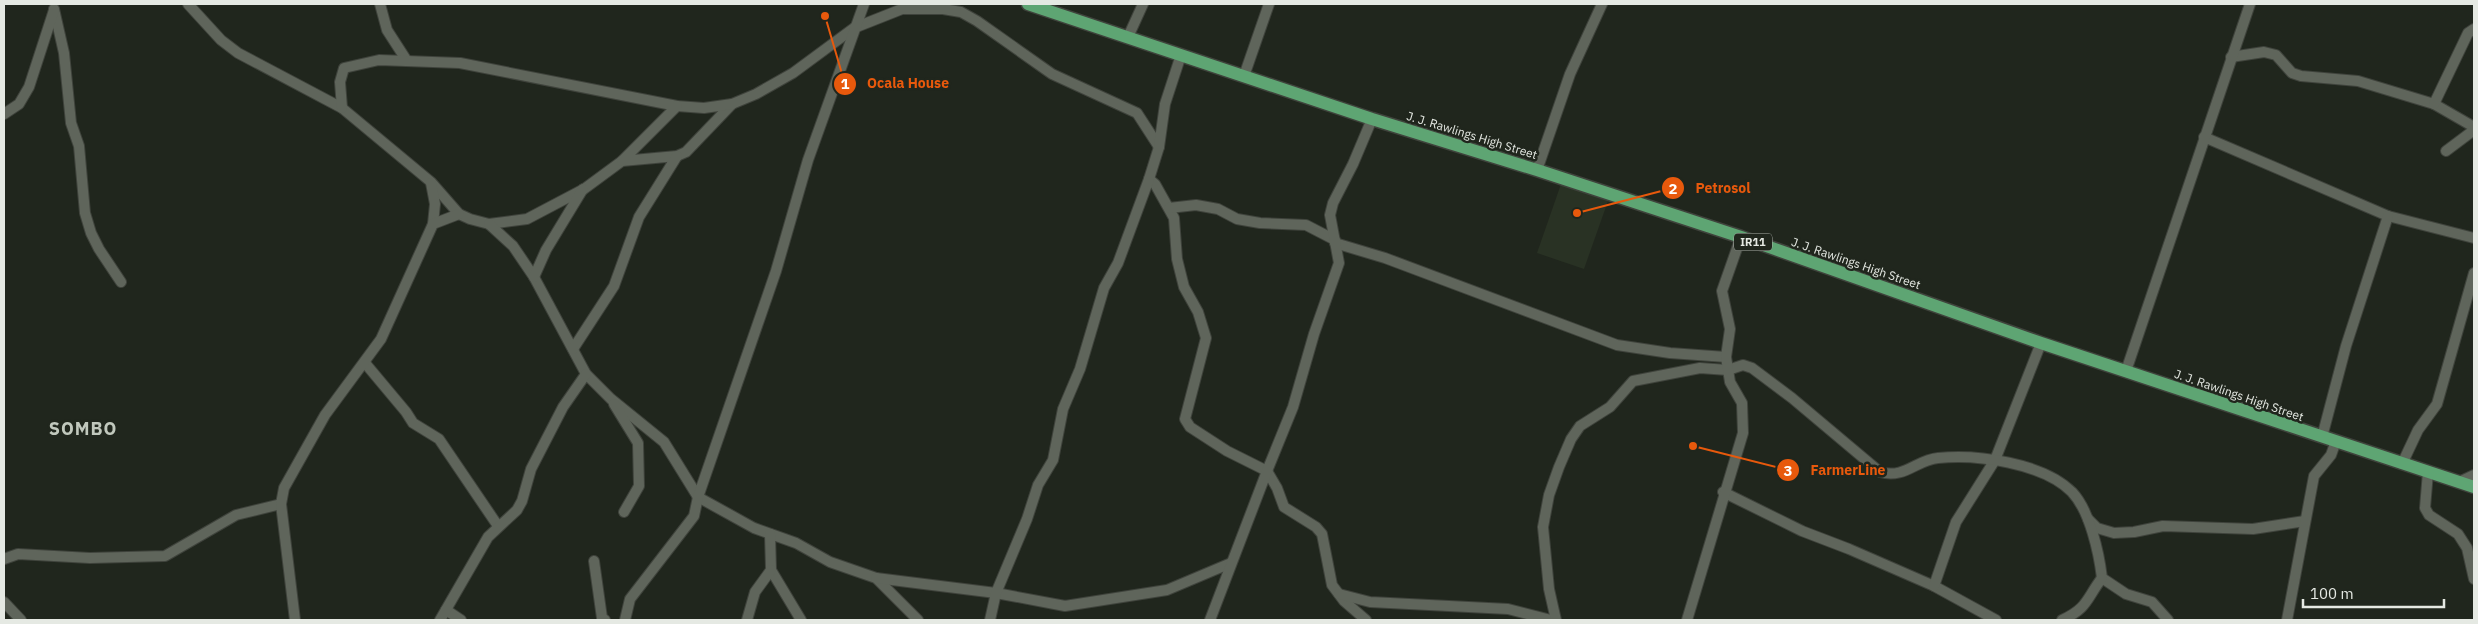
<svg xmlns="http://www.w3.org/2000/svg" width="2478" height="624" viewBox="0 0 2478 624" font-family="'IBM Plex Sans',sans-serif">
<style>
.built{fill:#293224}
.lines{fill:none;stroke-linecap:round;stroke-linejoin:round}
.minor-casing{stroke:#3f433c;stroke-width:12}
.major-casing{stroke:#3f433c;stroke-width:15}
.minor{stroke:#5f655b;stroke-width:10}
.major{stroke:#5ea573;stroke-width:12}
.labels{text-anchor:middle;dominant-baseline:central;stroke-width:5;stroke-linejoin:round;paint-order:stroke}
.shield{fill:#20261d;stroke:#aaaea8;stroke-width:1}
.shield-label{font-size:11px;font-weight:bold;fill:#e5e9e3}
.street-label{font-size:12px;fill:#e5e9e3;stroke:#20261d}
.district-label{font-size:18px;font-weight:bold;letter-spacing:1px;fill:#c1c8bd;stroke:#20261d}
.leader{fill:none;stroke:#e8590c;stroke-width:2}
.callout-dot{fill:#e8590c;stroke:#20261d;stroke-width:2}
.mark-label{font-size:15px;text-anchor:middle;font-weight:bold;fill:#fff}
.callout-label{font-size:14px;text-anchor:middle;font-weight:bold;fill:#e8590c;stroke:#20261d;stroke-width:5;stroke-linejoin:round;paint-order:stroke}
</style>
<rect width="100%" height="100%" fill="#20261d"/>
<!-- built -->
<polygon class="built" points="1561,184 1608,201 1584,269 1537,253"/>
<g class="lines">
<!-- minor casing -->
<g class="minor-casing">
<g id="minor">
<polyline points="188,4 221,40 238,53 342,108 431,182 459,214 470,219 489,224 527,219 584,189 622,161 677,156 686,152 732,104"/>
<polyline points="380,4 387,30 407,61"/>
<polyline points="54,9 64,53 71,123 79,146 85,213 91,233 99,249 121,282"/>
<polyline points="1128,37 1143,4"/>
<polyline points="2231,57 2264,52 2276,55 2292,73 2301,76 2358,81 2434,104 2474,127"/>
<polyline points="1244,76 1269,4"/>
<polyline points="2434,104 2468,33 2474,29"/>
<polyline points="342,108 340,82 344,68 379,60 460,63 677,106 704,108 732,104 756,94 793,73 854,28 902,9 943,9 961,12 977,21 1052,74 1137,113 1159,147"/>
<polyline points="4,114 19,104 29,87 54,10"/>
<polyline points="2204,137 2388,216 2474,238"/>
<polyline points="2446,151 2474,130"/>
<polyline points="622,161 677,106"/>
<polyline points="1537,170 1570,74 1602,4"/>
<polyline points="1149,179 1155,184 1174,218 1177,259 1184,287 1198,312 1206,338 1185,419 1190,427 1227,451 1267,471 1277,488 1284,507 1316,527 1322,534 1332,585 1344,601 1366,620"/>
<polyline points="431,183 435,204 433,224"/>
<polyline points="1169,208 1196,205 1218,209 1237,219 1260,223 1306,225 1335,240"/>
<polyline points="489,224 513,246 534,277 586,374 611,399 664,442 698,497 754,528 796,543 830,562 876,578 918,620"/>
<polyline points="1335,243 1385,258 1617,345 1670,353 1726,357"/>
<polyline points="534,277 546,250 583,189"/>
<polyline points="573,349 614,286 639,217 677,156"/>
<polyline points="365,363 406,412 413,423 439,439 498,526"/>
<polyline points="2126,371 2250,4"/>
<polyline points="614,404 638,443 639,486 624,512"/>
<polyline points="2322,437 2346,346 2388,216"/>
<polyline points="2402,464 2418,430 2437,404 2474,273"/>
<polyline points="2428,472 2425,508 2429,515 2458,534 2467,548 2474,579"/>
<polyline points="2459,482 2474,475"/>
<polyline points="1723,492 1802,531 1849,549 1934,586 1996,620"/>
<polyline points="2088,519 2097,528 2114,533 2134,532 2163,526 2253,529 2305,521"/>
<polyline points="770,534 771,570 801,620"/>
<polyline points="4,559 18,554 90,558 165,556 236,515 281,504"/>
<polyline points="594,561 602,618 605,620"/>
<polyline points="876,578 996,593 1065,606 1167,590 1231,563"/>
<polyline points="1934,586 1956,522 1995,460 2041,343"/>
<polyline points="1339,594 1370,602 1508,609 1551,620"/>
<polyline points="4,602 21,620"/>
<polyline points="446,610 461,620"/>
<polyline points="295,620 281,504 284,488 325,415 381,339 433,224 459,214"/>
<polyline points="440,620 488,537 517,510 522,501 531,469 563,407 586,374"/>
<polyline points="625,620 630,599 694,516 698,497 776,271 808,160 864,4"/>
<polyline points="747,620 755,592 771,570"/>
<polyline points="990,620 996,593 1027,519 1038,485 1053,460 1063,409 1080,369 1104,288 1118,263 1149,179 1159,147 1165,104 1181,55"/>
<polyline points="1210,620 1267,471 1293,407 1314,334 1339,263 1330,215 1333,203 1353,164 1372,119"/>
<path d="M1556 620 1549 589 1543 527 1549 495 1559 467 1571 439 1580 426 1610 407 1633 381 1700 368 1728 370 1743 365 1752 368 1792 398 1880 472C1905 479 1916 460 1938 458 1977 454 2043 463 2072 492 2090 511 2099 553 2102 578L2126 594 2152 602 2168 620"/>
<polyline points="1687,620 1743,433 1742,403 1730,382 1726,357 1730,329 1722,291 1741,237"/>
<path d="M2062 620C2088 608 2086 599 2102 578"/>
<polyline points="2287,620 2314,476 2331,455 2336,441"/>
</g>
</g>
<!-- major casing -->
<g class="major-casing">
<polyline id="major" points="1028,4 1372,119 1537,170 1741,237 2041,343 2474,487"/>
</g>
<!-- minor -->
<use href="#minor" class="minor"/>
<!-- major -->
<use href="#major" class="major"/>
</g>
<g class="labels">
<!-- shield labels -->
<rect class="shield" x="1734" y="233.5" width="38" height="17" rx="4"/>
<g class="shield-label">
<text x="1753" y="242">IR11</text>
</g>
<!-- street labels -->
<g class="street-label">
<text transform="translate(1472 135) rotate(17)">J. J. Rawlings High Street</text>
<text transform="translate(1856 263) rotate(19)">J. J. Rawlings High Street</text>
<text transform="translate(2239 395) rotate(19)">J. J. Rawlings High Street</text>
</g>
<!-- district labels -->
<g class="district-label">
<text x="83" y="428">SOMBO</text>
</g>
</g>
<!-- callouts -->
<path class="leader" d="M825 16L845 84M1577 213L1673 188M1693 446L1788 470"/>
<g class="callout-dot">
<circle cx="825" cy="16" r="5"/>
<circle cx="1577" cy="213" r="5"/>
<circle cx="1693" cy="446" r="5"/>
<circle cx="845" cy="84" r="12"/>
<circle cx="1673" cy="188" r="12"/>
<circle cx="1788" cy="470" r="12"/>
</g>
<g class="mark-label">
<text x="845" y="89">1</text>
<text x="1673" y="194">2</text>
<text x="1788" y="476">3</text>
</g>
<g class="callout-label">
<text x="908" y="88">Ocala House</text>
<text x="1723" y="193">Petrosol</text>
<text x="1848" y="475">FarmerLine</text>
</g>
<!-- border -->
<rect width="2478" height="624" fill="none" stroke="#e5e9e3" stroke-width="10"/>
<!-- scale -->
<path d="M2303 599v8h141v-8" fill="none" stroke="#e5e9e3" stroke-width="2.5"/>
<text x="2310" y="599" font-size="15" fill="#e5e9e3" stroke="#20261d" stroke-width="4" paint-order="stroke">100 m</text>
</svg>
